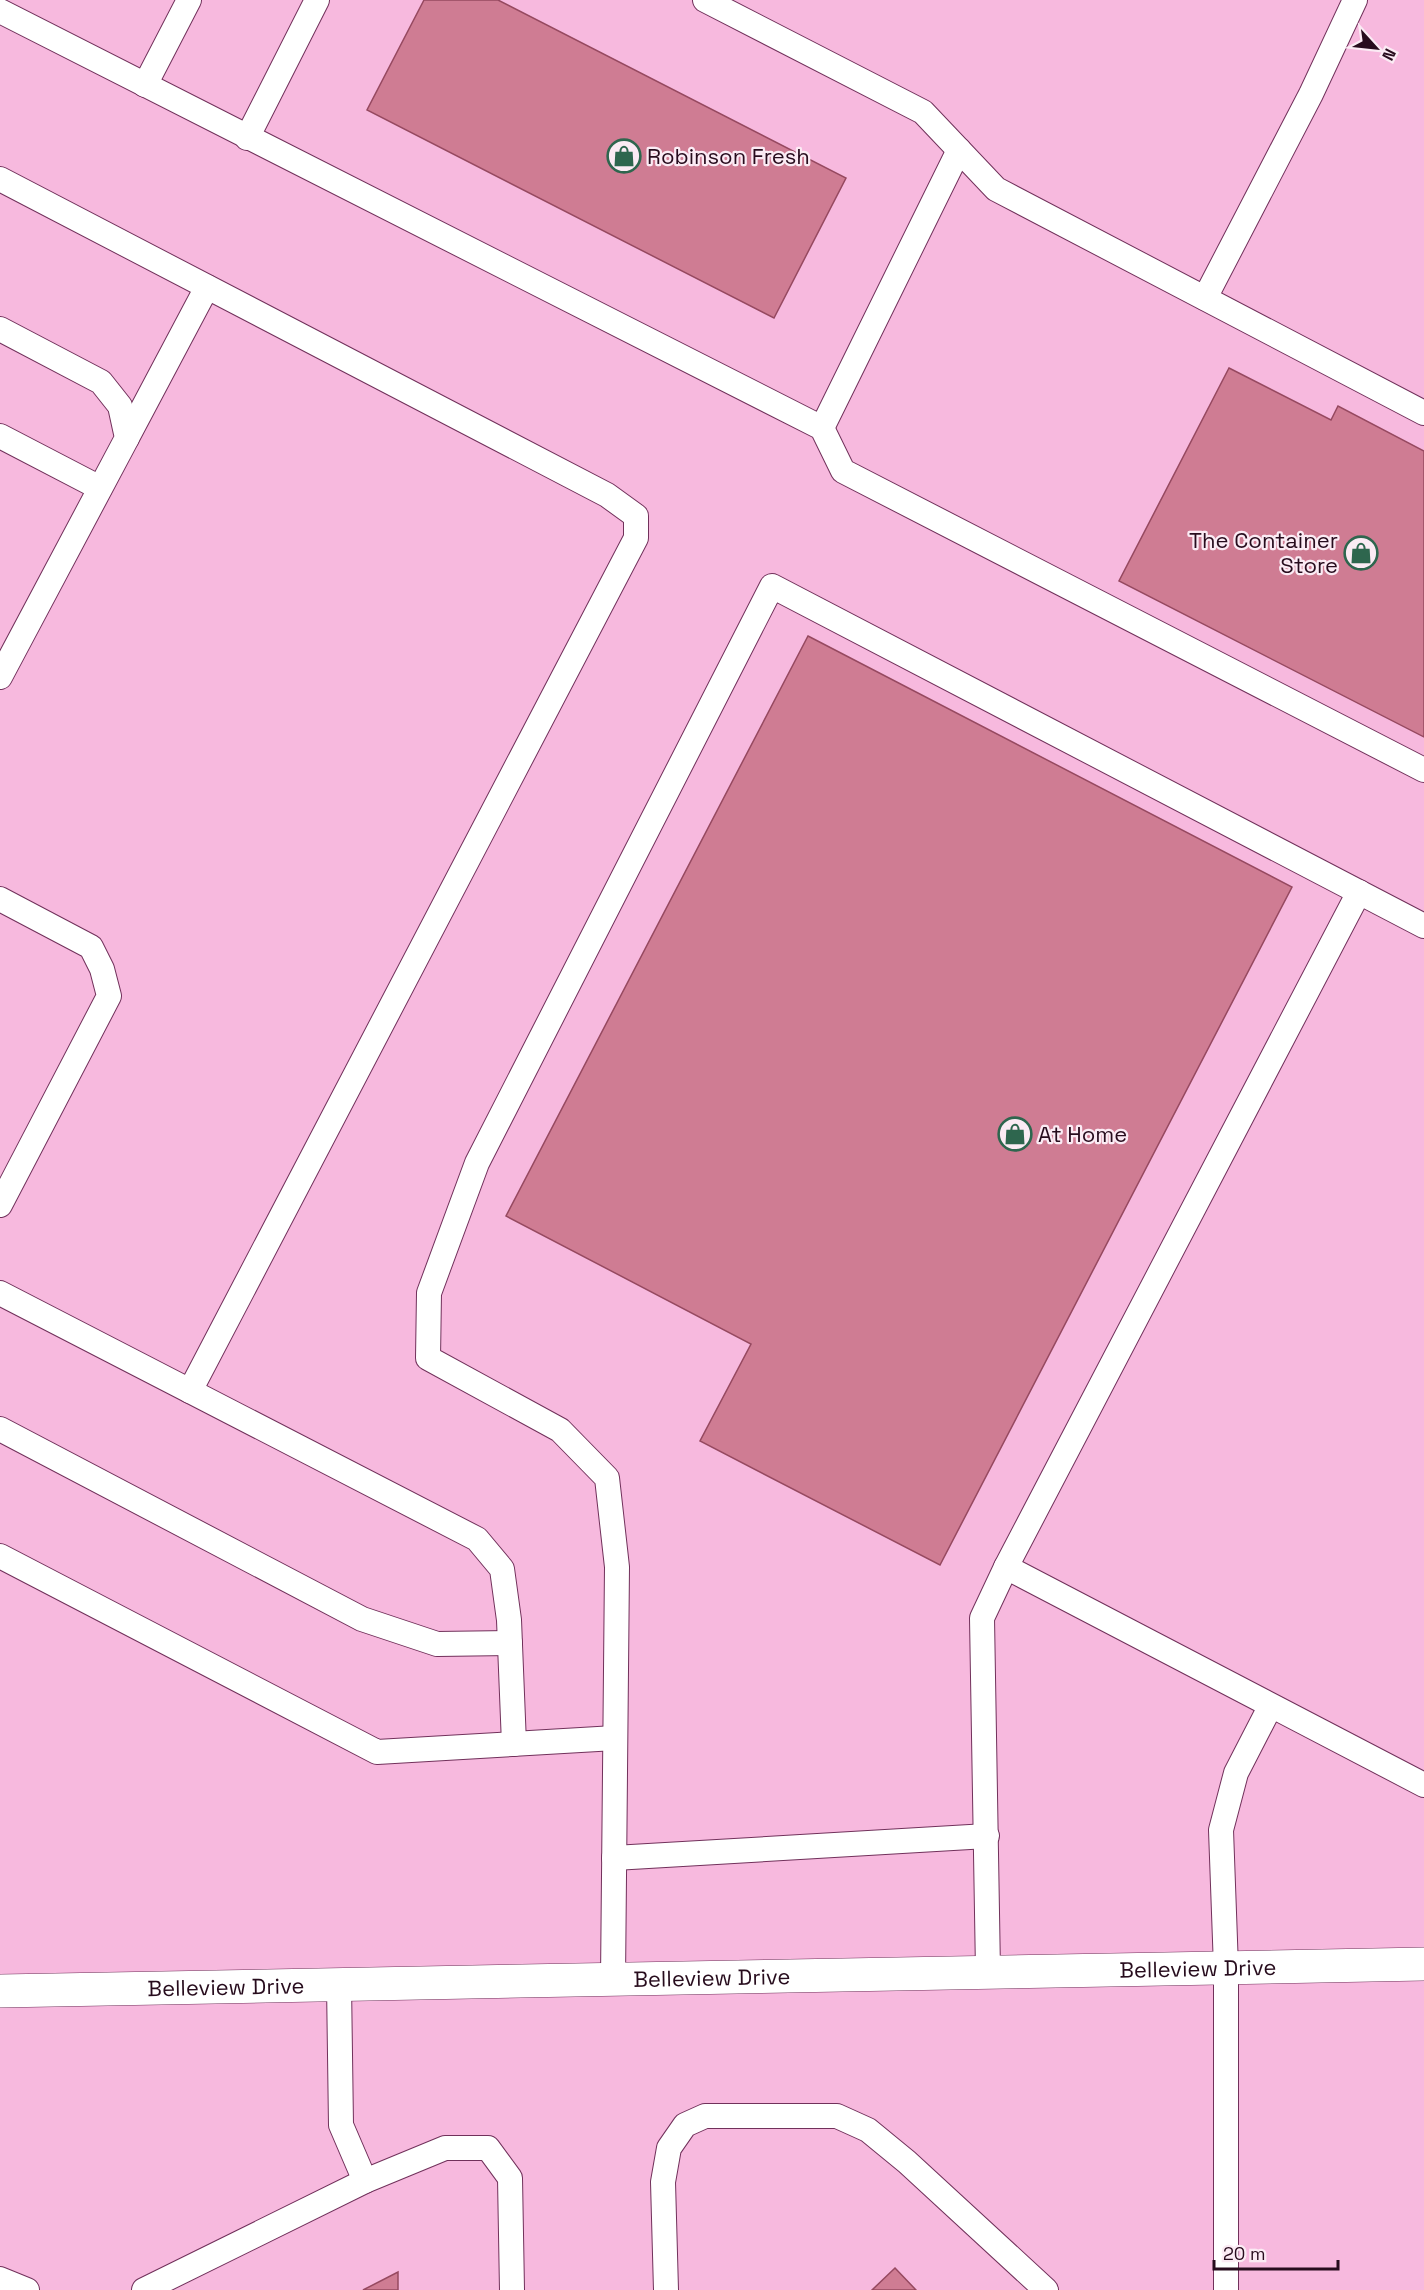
<svg xmlns="http://www.w3.org/2000/svg" width="1424" height="2290" viewBox="0 0 1424 2290" font-family="'Space Grotesk',sans-serif">
<style>
.building{fill:#cf7c93;stroke:#964960;stroke-width:1.5}
.lines{fill:none;stroke-linecap:round;stroke-linejoin:round}
.lane-casing{stroke:#71315b;stroke-width:26}
.street-casing{stroke:#71315b;stroke-width:34}
.lane{stroke:#fff;stroke-width:24}
.street{stroke:#fff;stroke-width:33}
.labels{text-anchor:middle;dominant-baseline:central;stroke-width:4.5;stroke-linejoin:round;paint-order:stroke}
.poi-label{font-size:22px;fill:#270c1d;stroke:#fbebf4;text-anchor:start}
.street-label{font-size:22px;fill:#270c1d;stroke:#fbebf4}
</style>
<rect width="100%" height="100%" fill="#f7b9de"/>
<!-- building -->
<g class="building">
<polygon points="424,0 498,0 846,178 774,318 367,110"/>
<polygon points="1229,368 1331,420 1338,406 1424,451 1424,737 1119,581"/>
<polygon points="808,636 1292,887 940,1565 700,1441 751,1344 506,1216"/>
<polygon points="895,2268 916,2290 872,2290"/>
<polygon points="398,2272 398,2290 363,2290"/>
</g>
<g class="lines">
<!-- lane casing -->
<g class="lane-casing">
<g id="lane">
<polyline points="705,0 923,112 996,189 1424,413"/>
<polyline points="0,11 822,428 843,471 1424,770"/>
<polyline points="145,85 189,0"/>
<polyline points="247,138 317,0"/>
<polyline points="0,179 607,495 636,516 636,538 190,1391"/>
<polyline points="1205,298 1311,94 1355,0"/>
<polyline points="0,329 101,382 120,406 127,438 0,677"/>
<polyline points="822,428 959,150"/>
<polyline points="0,436 100,488"/>
<polyline points="127,438 207,287"/>
<polyline points="0,899 91,947 102,969 109,996 0,1205"/>
<polyline points="0,1293 477,1539 502,1569 509,1620 514,1744"/>
<polyline points="0,1429 362,1619 437,1644 510,1643"/>
<polyline points="0,1556 377,1752 615,1738"/>
<polyline points="1006,1567 1424,1785"/>
<polyline points="614,1858 987,1836"/>
<polyline points="988,1971 982,1618 1006,1567 1359,892"/>
<polyline points="613,1979 617,1567 607,1478 560,1430 428,1358 429,1293 477,1163 772,586 1424,926"/>
<polyline points="339,1984 341,2125 365,2181 445,2148 488,2148 510,2178 512,2290"/>
<polyline points="0,2279 27,2290"/>
<polyline points="144,2290 365,2181"/>
<polyline points="666,2290 663,2182 669,2148 685,2125 705,2116 837,2116 868,2130 907,2162 1046,2290"/>
<polyline points="1226,2290 1226,1968 1221,1830 1236,1773 1270,1707"/>
</g>
</g>
<!-- street casing -->
<g class="street-casing">
<g id="street">
<path id="s1" d="M0 1991 1424 1964"/>
</g>
</g>
<!-- lane -->
<use href="#lane" class="lane"/>
<!-- street -->
<use href="#street" class="street"/>
</g>
<!-- icons -->
<defs>
<g id="shop-ring" transform="scale(1.725)"><circle r="9.5" fill="#fbebf4" stroke="#2e664e" stroke-width="1.5"/><path d="M-5-2.5h2.3a2.7 3.5 0 0 1 5.4 0H5L5.5 6h-11ZM-1.5-2.5h3a1.5 2.3 0 0 0-3 0Z" fill="#2e664e"/></g>
</defs>
<g fill-rule="evenodd">
<use href="#shop-ring" x="624" y="156"/>
<use href="#shop-ring" x="1361" y="553"/>
<use href="#shop-ring" x="1015" y="1134"/>
</g>
<g class="labels">
<!-- poi labels -->
<g class="poi-label">
<text x="647" y="156">Robinson Fresh</text>
<text x="1338" y="540" text-anchor="end">The Container<tspan x="1338" dy="25">Store</tspan></text>
<text x="1038" y="1134">At Home</text>
</g>
<!-- street labels -->
<g class="street-label">
<text stroke="none"><textPath href="#s1" startOffset="1198">Belleview Drive</textPath></text>
<text stroke="none"><textPath href="#s1" startOffset="712">Belleview Drive</textPath></text>
<text stroke="none"><textPath href="#s1" startOffset="226">Belleview Drive</textPath></text>
</g>
</g>
<!-- north arrow -->
<g transform="translate(1376 48) rotate(117)" stroke="#fbebf4" stroke-width="4.5" paint-order="stroke">
<path d="M0-4.5L10 22L0 15L-10 22Z" fill="#270c1d"/>
<text y="-9" font-size="16" font-weight="bold" text-anchor="middle" fill="#270c1d">N</text>
</g>
<!-- scale -->
<path d="M1214 2260v9h124v-9" fill="none" stroke="#270c1d" stroke-width="3"/>
<text x="1223" y="2260" font-size="18" fill="#270c1d" stroke="#fbebf4" stroke-width="4.5" paint-order="stroke">20 m</text>
</svg>
